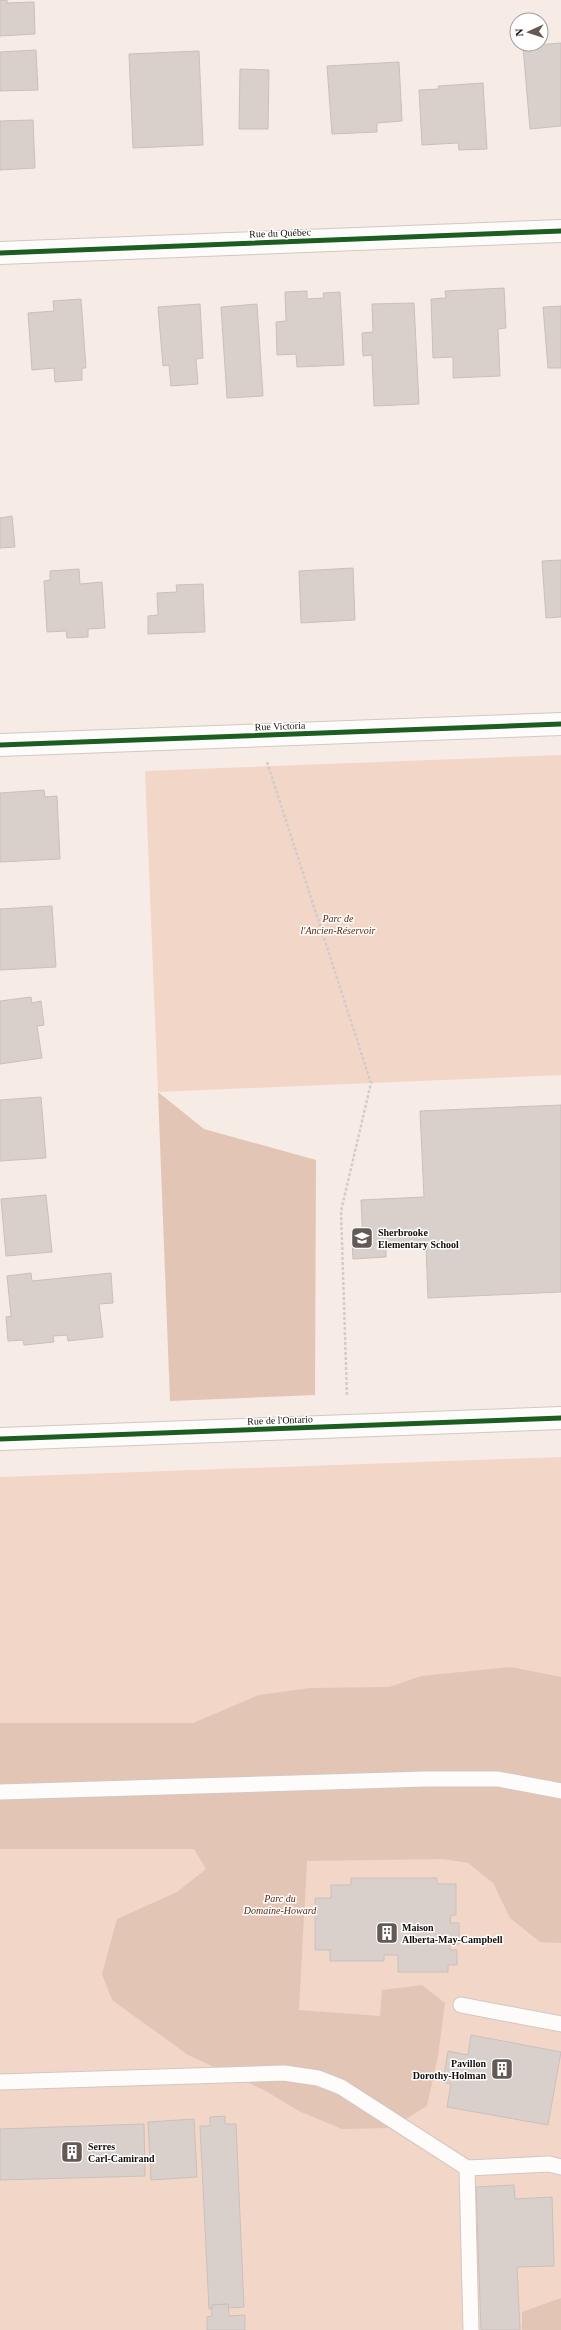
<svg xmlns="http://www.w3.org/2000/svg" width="561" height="2330" viewBox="0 0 561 2330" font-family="Georgia,serif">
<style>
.green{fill:#f2d6c8}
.forest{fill:#e3c5b6}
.building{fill:#d9d0cb;stroke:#cac0bb}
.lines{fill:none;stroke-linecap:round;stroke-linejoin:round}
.service-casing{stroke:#d1c8c3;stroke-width:17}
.minor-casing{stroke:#d1c8c3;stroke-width:24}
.path{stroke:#d1cdcc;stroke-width:2.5;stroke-dasharray:3 2;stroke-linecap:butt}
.service{stroke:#fefcfb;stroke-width:15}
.minor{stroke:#fefcfb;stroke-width:22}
.cycleway-casing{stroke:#fff;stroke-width:8}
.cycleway{stroke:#1b5e20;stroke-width:5}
.labels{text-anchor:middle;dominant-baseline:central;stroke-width:3;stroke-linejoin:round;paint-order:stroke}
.street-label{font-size:10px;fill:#130c08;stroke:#fff}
.park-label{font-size:10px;font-style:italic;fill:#551f00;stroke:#fff}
.poi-label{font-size:10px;font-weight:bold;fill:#130c08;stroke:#fff;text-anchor:start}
</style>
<rect width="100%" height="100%" fill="#f7ebe5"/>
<!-- green -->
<g class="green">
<polygon points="561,755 561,1075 158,1092 145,771"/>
<polygon points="561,1457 561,2330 0,2330 0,1477"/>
</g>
<!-- forest -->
<g class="forest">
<polygon points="158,1092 204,1129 316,1160 315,1395 170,1401"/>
<polygon points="511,1667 561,1677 561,1943 540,1942 510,1918 493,1883 468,1863 443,1859 307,1861 299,2010 380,2016 382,1990 422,1985 445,2003 438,2056 427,2106 391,2128 342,2129 299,2111 264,2090 188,2055 112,2000 102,1974 117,1919 177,1892 206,1869 194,1849 0,1849 0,1723 193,1723 259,1695 310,1688 389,1687 421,1676"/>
<polygon points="561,2298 561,2330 522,2330 522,2312"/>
</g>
<!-- building -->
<g class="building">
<polygon points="0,0 7,0 7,3 34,2 35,34 0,36"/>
<polygon points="561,43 561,126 530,129 523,46"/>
<polygon points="36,50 38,90 0,91 0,52"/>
<polygon points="199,51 203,145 133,148 129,54"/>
<polygon points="399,62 402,121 377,123 377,132 332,134 327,66"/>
<polygon points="240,69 269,70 268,129 239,129"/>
<polygon points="483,83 487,149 459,150 458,143 422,145 419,90 439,89 438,86"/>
<polygon points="33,120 35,168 0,170 0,121"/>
<polygon points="504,288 506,328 498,329 500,376 453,378 453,357 433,358 431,299 446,298 445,291"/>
<polygon points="307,291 307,299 324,298 323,293 340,292 344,365 297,367 296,354 277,355 276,322 286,321 285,292"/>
<polygon points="81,299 86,368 82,368 82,380 55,382 54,368 32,370 28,313 54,311 53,301"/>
<polygon points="414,303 419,404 374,406 372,355 363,356 362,333 373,332 372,304"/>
<polygon points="200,304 203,358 196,359 198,384 171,386 169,365 163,366 158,307"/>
<polygon points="257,304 263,396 227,398 221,307"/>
<polygon points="561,306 561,368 548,368 543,307"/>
<polygon points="12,516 15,547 0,548 0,518"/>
<polygon points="561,560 561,617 546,618 542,561"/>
<polygon points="353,568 355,620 301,623 299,571"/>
<polygon points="79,569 80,584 102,582 105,628 88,629 88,637 67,638 66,631 47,632 44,581 50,580 50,571"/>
<polygon points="203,584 205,632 148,634 148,616 158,615 157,593 177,592 176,585"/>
<polygon points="44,790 45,797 57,796 60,859 0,862 0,793"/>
<polygon points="52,906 56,967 0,970 0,909"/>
<polygon points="31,997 32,1003 41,1001 44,1025 37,1026 42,1058 0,1064 0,1001"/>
<polygon points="41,1097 46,1158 0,1161 0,1100"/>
<polygon points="561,1105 561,1292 428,1298 426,1247 386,1248 386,1257 353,1259 352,1240 363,1240 361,1200 424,1197 420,1111"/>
<polygon points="46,1195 52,1252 6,1256 1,1199"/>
<polygon points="31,1273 32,1281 111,1273 113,1303 99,1304 103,1337 68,1341 67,1335 53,1336 54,1342 24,1345 23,1340 8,1341 6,1317 11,1316 7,1276"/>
<polygon points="351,1878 437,1878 437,1884 456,1884 456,1915 451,1915 450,1923 459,1923 459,1944 450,1944 450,1950 457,1950 457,1965 448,1965 448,1972 398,1972 398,1955 384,1955 384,1961 330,1961 330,1950 315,1950 315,1898 331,1898 331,1885 351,1885"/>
<polygon points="471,2035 561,2052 548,2125 447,2107 451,2084 443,2082 448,2051 468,2055"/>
<polygon points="225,2116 225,2124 236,2124 244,2307 228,2308 228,2304 212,2305 212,2309 209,2309 200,2126 210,2126 210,2117"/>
<polygon points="194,2119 197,2177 151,2180 148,2122"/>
<polygon points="144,2124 145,2176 0,2180 0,2129"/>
<polygon points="514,2185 515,2199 552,2197 554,2266 517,2267 520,2330 481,2330 476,2187"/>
<polygon points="228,2304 229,2316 245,2315 245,2330 207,2330 207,2317 212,2316 212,2305"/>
</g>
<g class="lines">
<!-- service casing -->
<g class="service-casing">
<g id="service">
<polyline points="0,1792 425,1779 498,1779 561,1791"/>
<polyline points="461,2005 561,2024"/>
<polyline points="0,2082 284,2073 318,2078 341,2087 467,2168 549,2164 561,2167"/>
<polyline points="467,2168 471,2330"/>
</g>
</g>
<!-- minor casing -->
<g class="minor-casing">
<g id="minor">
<polyline points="0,253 561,231"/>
<polyline points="0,745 561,724"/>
<polyline points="0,1439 561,1418"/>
</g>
</g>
<!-- path -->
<polyline class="path" points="267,762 371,1083 341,1211 347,1397"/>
<!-- service -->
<use href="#service" class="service"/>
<!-- minor -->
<use href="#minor" class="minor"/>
<!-- cycleway casing -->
<g class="cycleway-casing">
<g id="cycleway">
<polyline points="0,253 561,231"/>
<polyline points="0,745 561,724"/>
<polyline points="0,1439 561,1418"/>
</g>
</g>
<!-- cycleway -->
<use href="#cycleway" class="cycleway"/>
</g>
<!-- icons -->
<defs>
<g id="school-square" transform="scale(1.15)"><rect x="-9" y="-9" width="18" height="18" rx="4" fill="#635a55" stroke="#fff"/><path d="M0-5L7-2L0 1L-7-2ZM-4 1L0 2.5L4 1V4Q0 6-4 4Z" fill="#fff"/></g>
<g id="building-square" transform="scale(1.15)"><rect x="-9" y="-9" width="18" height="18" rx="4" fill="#635a55" stroke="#fff"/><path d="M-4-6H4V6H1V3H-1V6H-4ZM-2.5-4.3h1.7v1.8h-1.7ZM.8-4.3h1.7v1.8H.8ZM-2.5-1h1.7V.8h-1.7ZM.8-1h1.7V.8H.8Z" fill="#fff"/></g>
</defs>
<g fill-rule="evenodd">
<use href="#school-square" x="362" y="1238"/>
<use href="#building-square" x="387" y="1933"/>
<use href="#building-square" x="502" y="2069"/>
<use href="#building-square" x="72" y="2152"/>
</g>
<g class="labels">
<!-- street labels -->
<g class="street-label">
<text transform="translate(280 233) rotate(-2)">Rue du Québec</text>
<text transform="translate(280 726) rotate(-2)">Rue Victoria</text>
<text transform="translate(280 1420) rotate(-2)">Rue de l'Ontario</text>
</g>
<!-- park labels -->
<g class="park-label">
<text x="338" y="918">Parc de<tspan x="338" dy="12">l'Ancien-Réservoir</tspan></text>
<text x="280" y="1898">Parc du<tspan x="280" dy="12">Domaine-Howard</tspan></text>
</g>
<!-- poi labels -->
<g class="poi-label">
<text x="378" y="1232">Sherbrooke<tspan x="378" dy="12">Elementary School</tspan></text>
<text x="402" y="1927">Maison<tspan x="402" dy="12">Alberta-May-Campbell</tspan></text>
<text x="486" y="2063" text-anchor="end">Pavillon<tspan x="486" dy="12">Dorothy-Holman</tspan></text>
<text x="88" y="2146">Serres<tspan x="88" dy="12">Carl-Camirand</tspan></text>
</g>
</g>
<!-- north arrow -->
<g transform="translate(529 32) rotate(267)"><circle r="19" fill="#ffffff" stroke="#a19e9c"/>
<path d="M0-3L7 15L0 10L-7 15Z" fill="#635a55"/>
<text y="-6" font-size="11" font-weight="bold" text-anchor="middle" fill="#130c08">N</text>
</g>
</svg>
